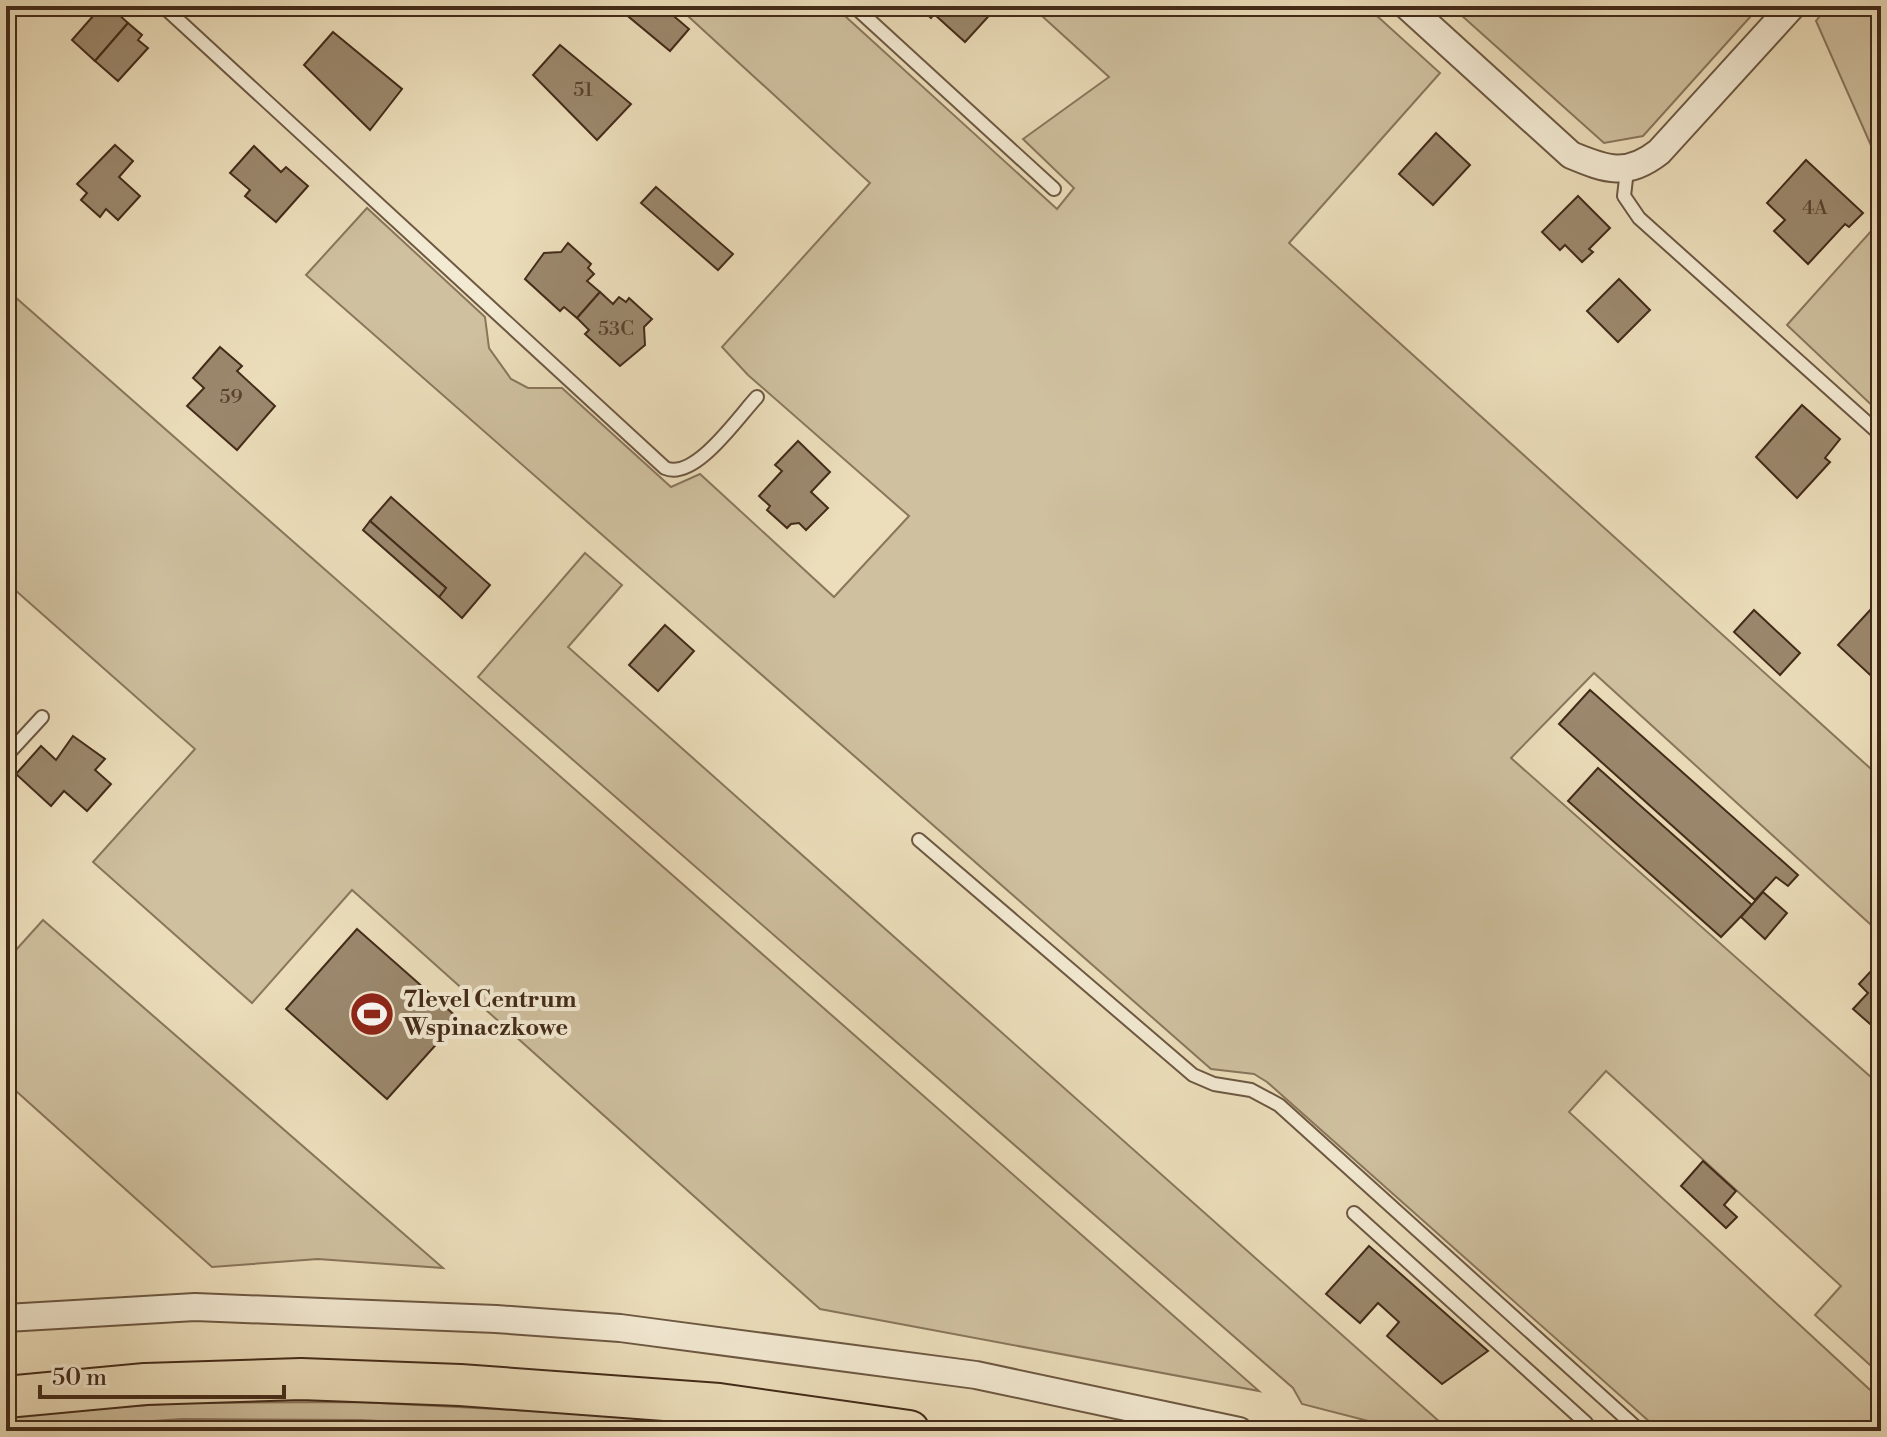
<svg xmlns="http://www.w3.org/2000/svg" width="1887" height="1437" viewBox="0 0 1887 1437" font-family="'Libre Bodoni',serif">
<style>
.green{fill:#cfc09f;stroke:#89765c;stroke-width:2}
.building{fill:#9b886d;stroke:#432b19;stroke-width:2}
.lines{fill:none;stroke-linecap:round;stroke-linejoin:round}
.lane-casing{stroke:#6d5842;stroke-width:16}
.street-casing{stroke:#6d5842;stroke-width:30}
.primary-casing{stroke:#432b19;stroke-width:44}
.lane{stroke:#f3ead3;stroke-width:12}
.street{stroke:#f3ead3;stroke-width:26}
.primary{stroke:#ecdebb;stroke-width:40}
.labels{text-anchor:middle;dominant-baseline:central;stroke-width:8;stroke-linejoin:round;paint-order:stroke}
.number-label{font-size:20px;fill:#59422e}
.poi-label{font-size:24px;font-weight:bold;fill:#432b19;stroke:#f3ead3;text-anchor:start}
</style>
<rect width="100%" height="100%" fill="#ecdebb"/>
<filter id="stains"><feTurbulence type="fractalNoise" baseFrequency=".0025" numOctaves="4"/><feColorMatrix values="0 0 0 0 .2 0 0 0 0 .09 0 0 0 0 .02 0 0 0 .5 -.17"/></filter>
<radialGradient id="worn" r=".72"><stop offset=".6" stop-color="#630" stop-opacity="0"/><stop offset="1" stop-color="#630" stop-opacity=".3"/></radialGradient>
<!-- green -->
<g class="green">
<polygon points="677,6 834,6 1057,209 1074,188 1023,139 1109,77 1031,6 1366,6 1440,73 1289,243 1881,778 1881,934 1594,673 1511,758 1881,1086 1881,1375 1815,1315 1841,1286 1606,1071 1569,1112 1881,1400 1881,1431 1660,1431 1267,1082 1254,1074 1211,1069 306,275 367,208 485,317 489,348 511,379 528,388 562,388 671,487 700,474 834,597 909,516 748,375 722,347 870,183"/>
<polygon points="1451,6 1760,6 1643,136 1604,143"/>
<polygon points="1828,6 1881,6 1881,168 1816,21"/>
<polygon points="1881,220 1881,414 1787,325"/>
<polygon points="6,289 1259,1391 820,1309 352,890 252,1003 93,862 195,749 6,582"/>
<polygon points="585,553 622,585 568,647 1450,1431 1407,1431 1302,1404 1293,1388 478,677"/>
<polygon points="43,920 443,1268 318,1259 212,1267 6,1082 6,961"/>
<polygon points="361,1402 627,1416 760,1431 553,1431 362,1420 182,1419 6,1431 6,1414 182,1403"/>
</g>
<!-- building -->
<g class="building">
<polygon points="638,6 662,6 689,29 670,51 629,17"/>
<polygon points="918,6 994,6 996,8 965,42 934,14 931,18"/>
<polygon points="101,7 110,15 115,11 128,23 95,61 72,40"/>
<polygon points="128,23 142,35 138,40 148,48 118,81 95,61"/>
<polygon points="333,32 402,89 370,130 304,65"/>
<polygon points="560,45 631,104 597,140 533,75"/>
<polygon points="1436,133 1470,165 1433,205 1399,174"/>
<polygon points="115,145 133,161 119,177 140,196 118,220 106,209 100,217 81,200 87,193 77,184"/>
<polygon points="254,146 281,172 286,167 308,186 276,222 245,196 250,190 230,173"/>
<polygon points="1806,160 1863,213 1849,227 1845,224 1808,264 1774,231 1785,220 1767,203"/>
<polygon points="656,187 733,254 718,270 641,203"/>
<polygon points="1578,196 1610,228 1589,249 1593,252 1582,262 1565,245 1560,250 1542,232"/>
<polygon points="568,243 591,264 588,268 594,274 587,281 600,292 577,318 564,307 560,311 525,279 544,253 561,252"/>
<polygon points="1619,279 1650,310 1618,342 1587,311"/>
<polygon points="600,292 613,304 619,297 626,302 629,298 652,319 644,327 645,345 620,366 585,334 589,330 577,318"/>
<polygon points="220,347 242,366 237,371 275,406 237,450 187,406 204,388 193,378"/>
<polygon points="1802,405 1840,439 1825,458 1830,462 1797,498 1756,457"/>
<polygon points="798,441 830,472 811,492 828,508 806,530 799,523 791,524 787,528 767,510 770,506 759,496 782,471 775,465"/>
<polygon points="391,497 490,585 462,618 439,597 446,588 370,521"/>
<polygon points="370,521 446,588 439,597 363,530"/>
<polygon points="1872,608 1881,617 1881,685 1838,645"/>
<polygon points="1754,610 1800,653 1780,675 1734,632"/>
<polygon points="665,625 694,651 658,691 629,665"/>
<polygon points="1590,690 1798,875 1788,886 1776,877 1755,900 1559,724"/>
<polygon points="73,736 105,759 95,770 111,784 87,811 64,791 51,806 16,774 41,746 56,760"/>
<polygon points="1598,768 1752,905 1721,937 1568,801"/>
<polygon points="1763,892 1787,913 1765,939 1741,917"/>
<polygon points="357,929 459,1019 387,1099 286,1009"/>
<polygon points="1871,971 1881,978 1881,1028 1878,1031 1853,1009 1868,993 1859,984"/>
<polygon points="1703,1161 1736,1191 1724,1205 1737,1217 1726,1228 1681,1186"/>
<polygon points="1369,1246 1488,1351 1442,1384 1387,1336 1399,1322 1378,1303 1360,1323 1326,1294"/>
</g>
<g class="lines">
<!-- lane casing -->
<g class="lane-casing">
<g id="lane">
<path d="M163 6 665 468C695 481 738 417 757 397"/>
<polyline points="854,6 1054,189"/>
<polyline points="1627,170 1624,196 1639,218 1881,435"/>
<polyline points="6,756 42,717"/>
<polyline points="919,840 1193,1075 1214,1084 1251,1090 1279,1105 1640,1431"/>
<polyline points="1354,1213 1586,1423 1583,1431"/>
</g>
</g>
<!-- street casing -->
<g class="street-casing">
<g id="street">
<path d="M1407 6 1571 155C1607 170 1627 177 1659 152L1792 6"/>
<polyline points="6,1318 195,1307 496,1319 620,1328 976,1375 1239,1431"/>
</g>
</g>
<!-- primary casing -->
<g class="primary-casing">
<polyline id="primary" points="6,1397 145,1384 301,1379 460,1385 719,1404 909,1431"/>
</g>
<!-- lane -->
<use href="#lane" class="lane"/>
<!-- street -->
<use href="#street" class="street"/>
<!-- primary -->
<use href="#primary" class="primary"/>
</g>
<!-- icons -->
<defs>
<g id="stadium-disc" transform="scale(2.3)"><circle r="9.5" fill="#8f2418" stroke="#f3ead3"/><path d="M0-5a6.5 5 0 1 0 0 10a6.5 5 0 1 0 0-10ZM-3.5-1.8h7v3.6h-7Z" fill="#fff"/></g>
</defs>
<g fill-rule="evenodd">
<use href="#stadium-disc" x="372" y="1014"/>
</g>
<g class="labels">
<!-- number labels -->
<g class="number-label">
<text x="583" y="90">51</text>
<text x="1815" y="208">4A</text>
<text x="616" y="329">53C</text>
<text x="231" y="397">59</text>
</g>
<!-- poi labels -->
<g class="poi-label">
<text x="403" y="1000">7level Centrum<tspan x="403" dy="28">Wspinaczkowe</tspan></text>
</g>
</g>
<!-- margin -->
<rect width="1887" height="1437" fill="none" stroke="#ecdebb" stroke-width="32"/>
<rect x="8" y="8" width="1871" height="1421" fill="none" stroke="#432b19" stroke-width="4"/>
<rect x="16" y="16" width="1855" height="1405" fill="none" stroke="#432b19" stroke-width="2"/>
<!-- scale -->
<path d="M40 1385v12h244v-12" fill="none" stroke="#432b19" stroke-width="4"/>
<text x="52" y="1385" font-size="24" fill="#432b19" stroke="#f3ead3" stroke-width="6" paint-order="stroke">50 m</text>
<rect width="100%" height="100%" filter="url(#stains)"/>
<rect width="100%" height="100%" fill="url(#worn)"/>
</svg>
